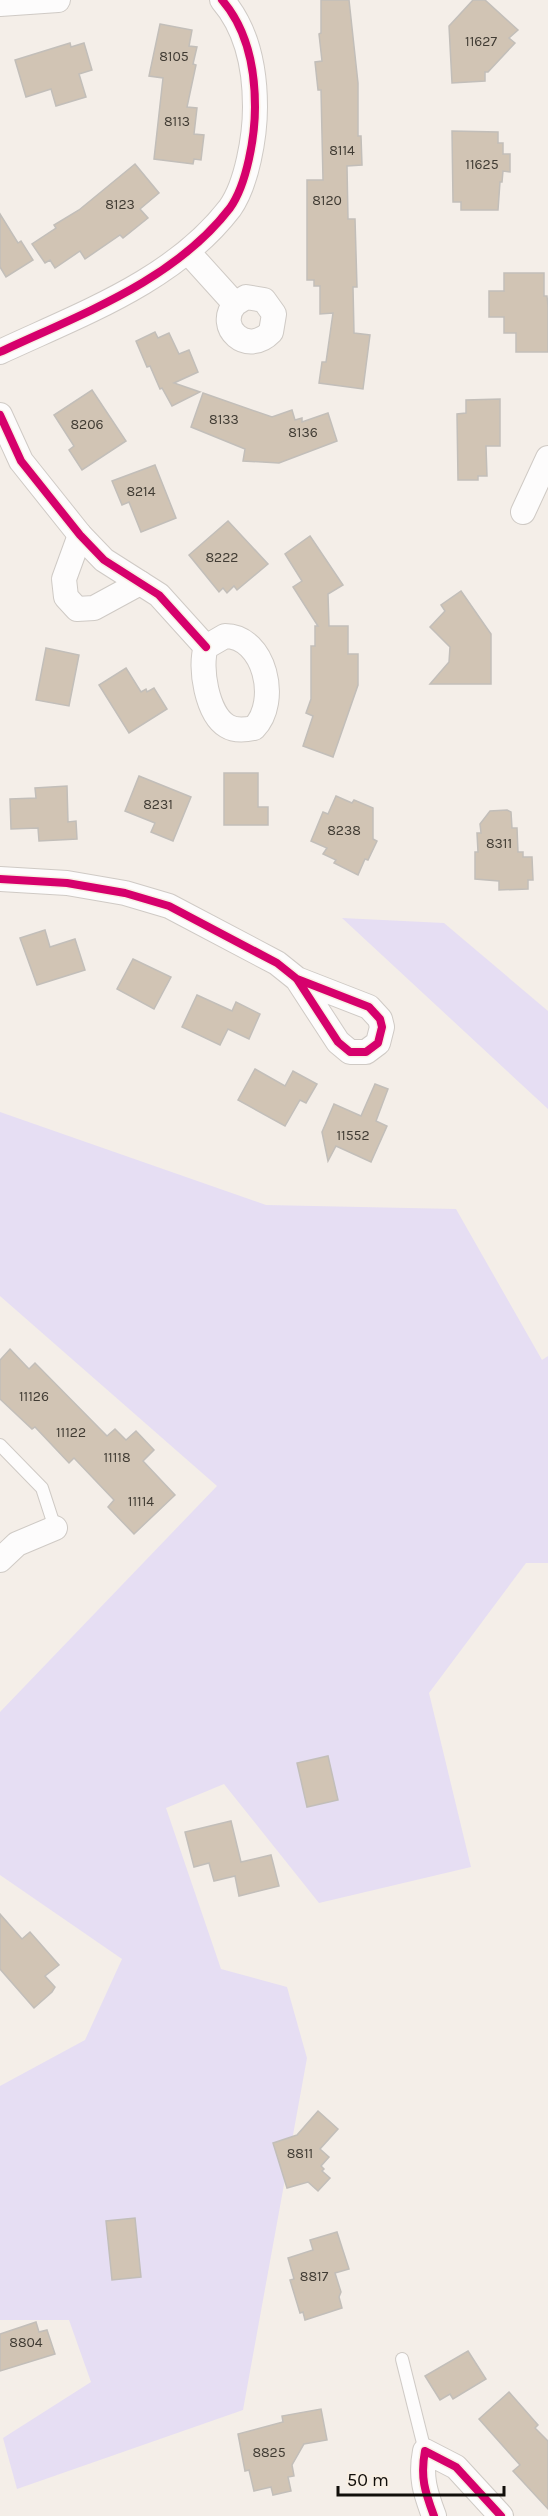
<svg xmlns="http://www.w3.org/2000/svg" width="548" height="2516" viewBox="0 0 548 2516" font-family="Karla,sans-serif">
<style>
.green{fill:#e6def3}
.building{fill:#d1c4b4;stroke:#c2beb9;stroke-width:1.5}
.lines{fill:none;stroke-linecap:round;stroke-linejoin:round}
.service-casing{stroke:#cfcac5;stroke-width:14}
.minor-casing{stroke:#cfcac5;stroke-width:26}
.service{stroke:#fdfcfc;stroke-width:12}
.minor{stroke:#fdfcfc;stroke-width:24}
.cycleway-casing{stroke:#f8efe4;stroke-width:11}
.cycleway{stroke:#d6006c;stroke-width:8}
.labels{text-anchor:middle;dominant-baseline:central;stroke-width:5;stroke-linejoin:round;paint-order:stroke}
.number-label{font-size:14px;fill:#413c34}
</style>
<rect width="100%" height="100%" fill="#f4eee8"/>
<!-- green -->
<g class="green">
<polygon points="342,918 444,923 548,1011 548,1109"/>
<polygon points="0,1112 266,1205 456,1209 542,1360 548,1356 548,1563 526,1563 429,1693 471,1867 319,1903 224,1784 166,1808 221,1969 287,1987 307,2058 243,2410 17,2489 3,2438 91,2382 69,2320 0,2320 0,2086 85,2040 122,1959 0,1875 0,1712 217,1486 0,1296"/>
</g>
<!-- building -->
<g class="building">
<polygon points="321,0 349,0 358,83 358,136 361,136 362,165 347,166 348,219 355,219 357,287 353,287 354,333 370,335 363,389 319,383 322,362 326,362 333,313 320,314 320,286 314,286 314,280 307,280 307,180 323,180 321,90 318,90 315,62 322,61 319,34 321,33"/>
<polygon points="473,0 485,0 518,30 509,38 515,43 488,72 485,72 485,81 452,83 449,26"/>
<polygon points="160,24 192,30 189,46 197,47 193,64 196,65 187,107 197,108 194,134 204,135 201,160 194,159 193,164 154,159 163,78 149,76"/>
<polygon points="70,43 71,47 84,43 92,70 79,74 86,97 56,106 51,89 26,97 15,60"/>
<polygon points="452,131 498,132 498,143 503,143 503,154 510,154 510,172 503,171 502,182 500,182 498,210 461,210 461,202 453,202"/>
<polygon points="135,164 159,193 140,209 148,218 123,238 120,235 85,259 80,251 55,268 50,260 45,263 32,244 56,228 54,225 79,210"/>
<polygon points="0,214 18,243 21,241 33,260 6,277 0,267"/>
<polygon points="504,273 544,273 544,296 547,296 548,307 548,352 516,352 516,333 504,333 504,317 489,317 489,291 504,291"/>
<polygon points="155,332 158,338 169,333 179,354 189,350 198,372 174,383 200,392 172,406 162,388 160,389 150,366 147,367 136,341"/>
<polygon points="92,390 126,441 82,470 69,450 74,446 54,415"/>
<polygon points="203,393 272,417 292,410 295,420 302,418 302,422 328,413 337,441 279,463 243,461 245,449 191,427"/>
<polygon points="500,399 500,446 486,446 487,476 478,476 478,480 458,480 457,414 466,413 466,400"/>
<polygon points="155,465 176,518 141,532 129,502 122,505 112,481"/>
<polygon points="228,521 268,564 237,590 234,586 227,593 223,588 219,592 189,555"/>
<polygon points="310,536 343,585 328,594 329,626 348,626 348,654 358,654 358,685 333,757 303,746 313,716 306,713 311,699 311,646 315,646 315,626 318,626 293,587 302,581 285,554"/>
<polygon points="461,591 491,634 491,684 430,684 449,662 450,647 430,627 445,611 441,605"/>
<polygon points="46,648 79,655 69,706 36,700"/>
<polygon points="126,668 141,692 146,689 147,692 154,688 167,709 129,733 99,685"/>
<polygon points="224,773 258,773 258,807 268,807 268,825 224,825"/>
<polygon points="139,776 191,797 173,841 151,832 155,823 125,811"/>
<polygon points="67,786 68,822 76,821 77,839 39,841 38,828 11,829 10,799 36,798 35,788"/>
<polygon points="336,796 352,803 354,800 373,808 373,839 377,841 368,860 365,859 358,875 334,863 336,860 323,854 327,848 311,841 323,812 328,814"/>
<polygon points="507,810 511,812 512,828 517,828 518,852 523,852 523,857 532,857 533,880 528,880 528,889 499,890 499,881 475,879 475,852 478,852 477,833 481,833 480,824 490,811"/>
<polygon points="45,930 50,947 75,939 85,970 37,985 20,938"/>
<polygon points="133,959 171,977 154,1009 117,989"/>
<polygon points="197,995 232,1011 236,1002 260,1014 249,1039 228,1029 220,1045 182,1027"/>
<polygon points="255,1069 285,1086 293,1071 317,1084 306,1103 300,1100 285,1126 238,1100"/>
<polygon points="375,1084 388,1089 376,1121 387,1126 371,1162 336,1146 328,1161 322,1132 334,1104 361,1116"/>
<polygon points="10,1349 29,1369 35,1363 107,1436 115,1429 126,1440 136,1431 154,1450 143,1461 175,1495 134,1534 108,1507 114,1500 74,1458 69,1463 35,1427 32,1429 0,1399 0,1360"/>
<polygon points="328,1756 338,1800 307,1807 297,1763"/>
<polygon points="231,1821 241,1862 271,1855 279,1886 239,1896 235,1876 214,1881 209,1863 194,1867 185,1832"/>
<polygon points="0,1914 22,1939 30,1932 59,1965 45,1976 55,1987 52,1992 34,2008 0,1969"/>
<polygon points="318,2111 338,2129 320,2149 329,2157 321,2166 324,2169 322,2171 330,2178 318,2191 308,2182 287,2188 273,2143 297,2135"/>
<polygon points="135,2218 141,2277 112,2280 106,2221"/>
<polygon points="337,2232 349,2269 335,2273 341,2292 339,2297 342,2308 305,2320 303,2312 300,2313 290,2280 294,2279 288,2258 313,2250 310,2240"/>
<polygon points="36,2322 39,2332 47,2330 55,2354 0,2371 0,2334"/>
<polygon points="468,2351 486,2379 453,2399 450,2394 440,2400 425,2376"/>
<polygon points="509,2392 538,2425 535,2428 548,2441 548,2509 513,2471 520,2465 479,2419"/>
<polygon points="321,2409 327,2440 304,2444 292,2465 294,2476 288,2477 291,2491 273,2495 271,2487 254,2491 249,2470 245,2471 238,2434 283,2422 282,2416"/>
</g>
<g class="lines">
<!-- service casing -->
<g class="service-casing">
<g id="service">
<polyline points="0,1445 42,1488 55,1528"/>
<polyline points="402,2359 425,2451"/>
</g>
</g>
<!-- minor casing -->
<g class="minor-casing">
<g id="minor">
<polyline points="0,4 58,0"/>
<path d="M188 252 235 304C215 327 247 357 271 332L274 314 264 300 246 297 235 304"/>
<path d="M0 352C81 314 174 281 230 208 247 184 255 136 255 107 255 69 248 30 222 0"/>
<polyline points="0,415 21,461 80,535 104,560 159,595 206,647"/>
<polyline points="523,512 548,458"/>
<polyline points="80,535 64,579 66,597 77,609 94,608 140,583"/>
<path d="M225 636C265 636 280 702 254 728 245 730 235 731 227 726 207 714 199 667 206 647Z"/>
<polyline points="0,879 67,883 125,893 169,906 277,963 297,979 338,1042 350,1052 366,1052 378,1043 382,1027 380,1019 369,1007 297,979"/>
<polyline points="0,1560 17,1544 55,1528"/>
<path d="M434 2516C425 2492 420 2477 425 2451L456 2467 501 2516"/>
</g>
</g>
<!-- service -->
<use href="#service" class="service"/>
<!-- minor -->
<use href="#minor" class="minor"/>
<!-- cycleway casing -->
<g class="cycleway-casing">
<g id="cycleway">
<path d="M0 352C81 314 174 281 230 208 247 184 255 136 255 107 255 69 248 30 222 0"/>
<polyline points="0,415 21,461 80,535 104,560 159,595 206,647"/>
<polyline points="0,879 67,883 125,893 169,906 277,963 297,979 338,1042 350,1052 366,1052 378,1043 382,1027 380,1019 369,1007 297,979"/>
<path d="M434 2516C425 2492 420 2477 425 2451L456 2467 501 2516"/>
</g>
</g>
<!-- cycleway -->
<use href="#cycleway" class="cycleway"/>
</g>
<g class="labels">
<!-- number labels -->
<g class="number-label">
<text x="481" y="41">11627</text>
<text x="174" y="56">8105</text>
<text x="177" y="121">8113</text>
<text x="342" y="150">8114</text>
<text x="482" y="164">11625</text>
<text x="327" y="200">8120</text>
<text x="120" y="204">8123</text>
<text x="224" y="419">8133</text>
<text x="87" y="424">8206</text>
<text x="303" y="432">8136</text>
<text x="141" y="491">8214</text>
<text x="222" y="557">8222</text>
<text x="158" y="804">8231</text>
<text x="344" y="830">8238</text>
<text x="499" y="843">8311</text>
<text x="353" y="1135">11552</text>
<text x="34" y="1396">11126</text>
<text x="71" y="1432">11122</text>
<text x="117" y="1457">11118</text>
<text x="141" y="1501">11114</text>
<text x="300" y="2153">8811</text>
<text x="314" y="2276">8817</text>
<text x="26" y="2342">8804</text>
<text x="269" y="2452">8825</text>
</g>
</g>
<!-- scale -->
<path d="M338 2486v9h166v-9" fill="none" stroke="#110e0a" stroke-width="3"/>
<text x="347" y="2486" font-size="18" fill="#110e0a" stroke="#f8efe4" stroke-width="4.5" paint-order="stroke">50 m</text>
</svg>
